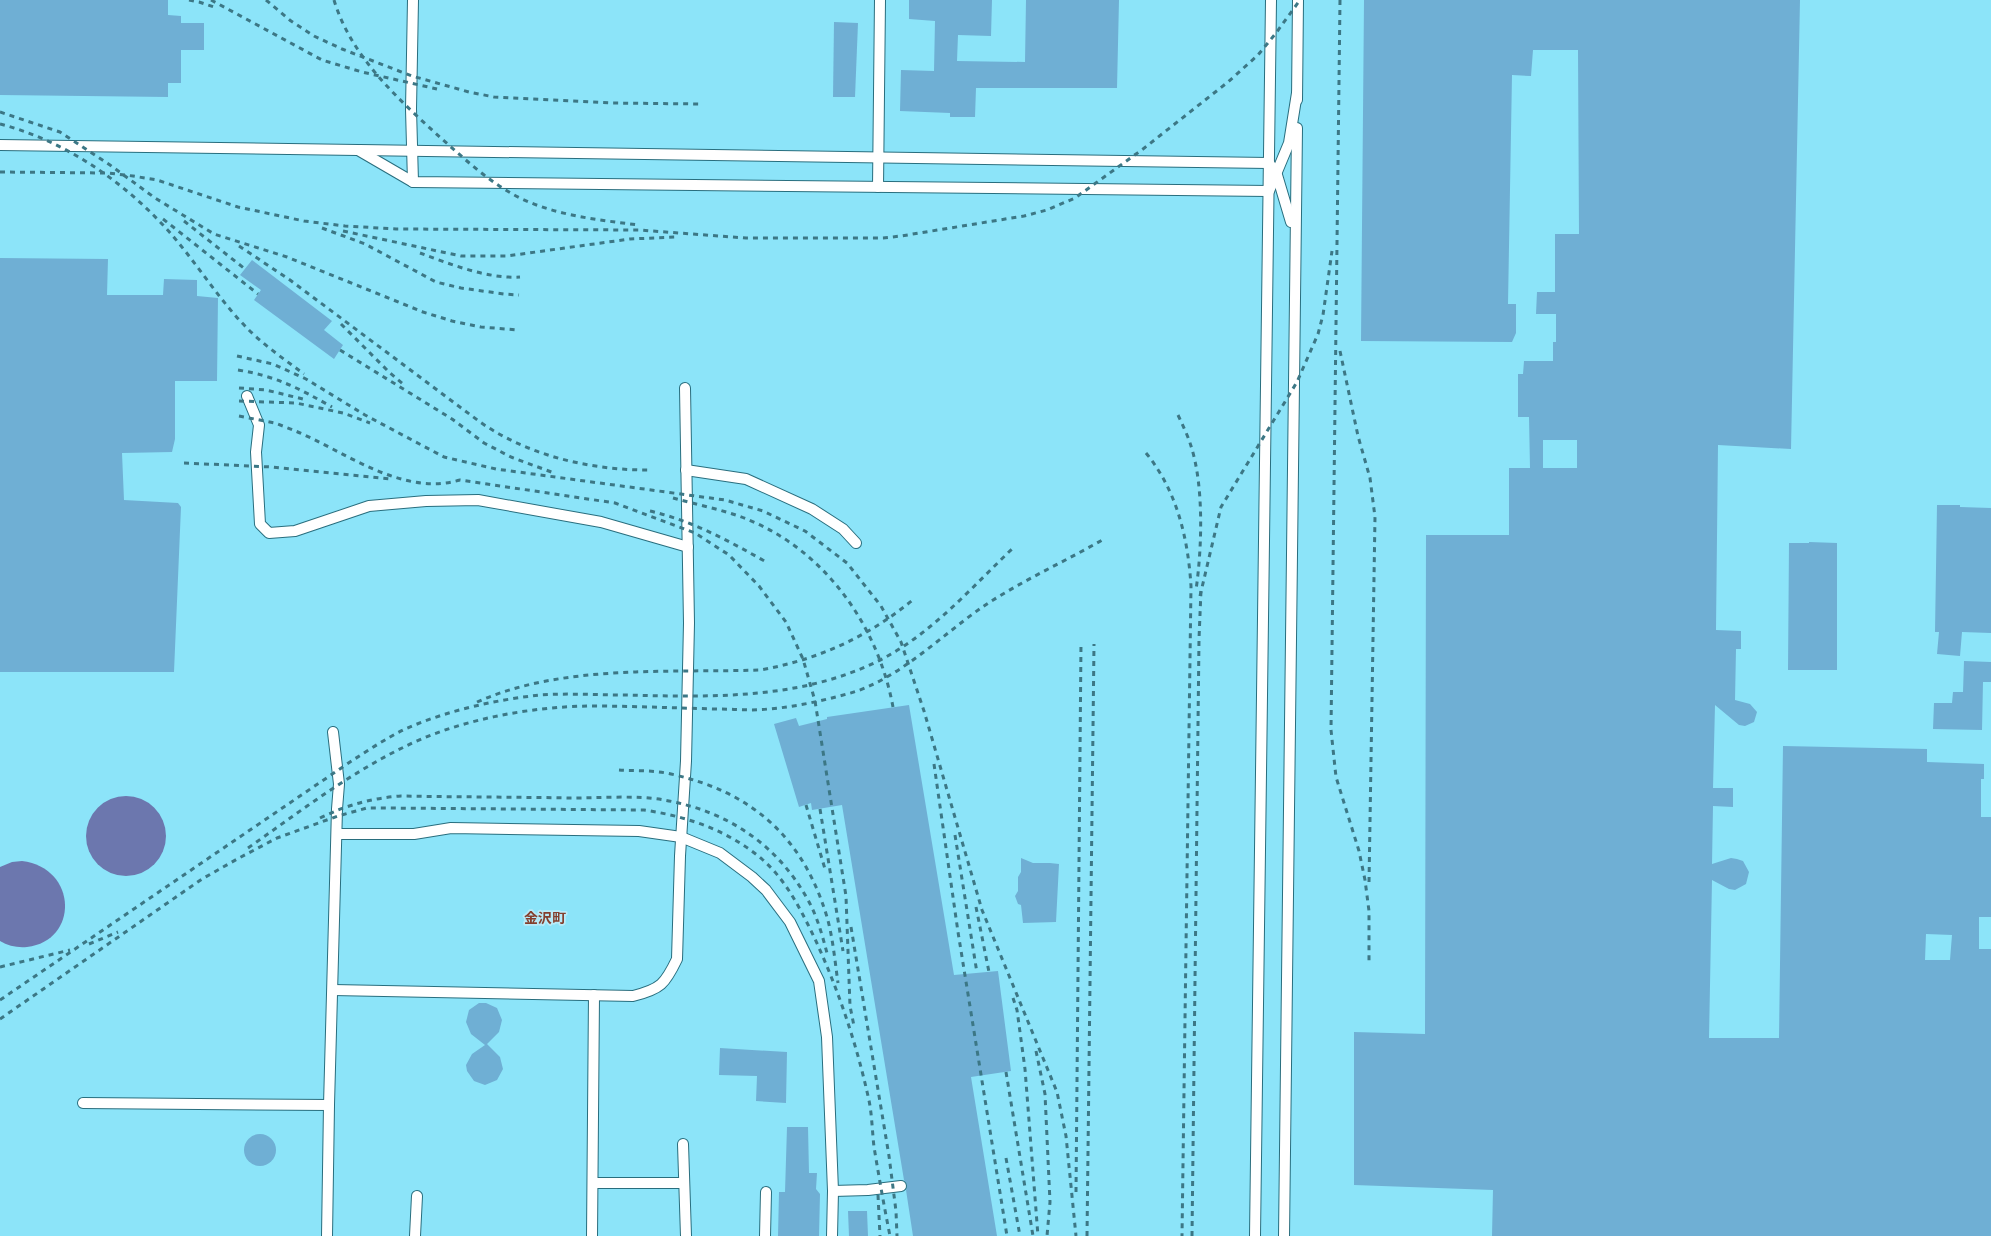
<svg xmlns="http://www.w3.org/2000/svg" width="1991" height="1236" viewBox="0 0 1991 1236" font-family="'Noto Sans','Noto Sans JP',sans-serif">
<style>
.water{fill:#6c77ae}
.building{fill:#6fafd4;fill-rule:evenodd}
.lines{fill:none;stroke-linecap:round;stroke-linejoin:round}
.lane-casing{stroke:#296e7e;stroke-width:12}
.lane{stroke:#fff;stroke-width:10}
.rail{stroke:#3c7785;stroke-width:3;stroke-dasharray:5 5;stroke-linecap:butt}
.labels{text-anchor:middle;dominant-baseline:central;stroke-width:3.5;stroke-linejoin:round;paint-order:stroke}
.quarter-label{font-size:14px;font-weight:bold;fill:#843f2d;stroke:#b9ebf8}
</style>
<rect width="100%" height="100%" fill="#8ce4f9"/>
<!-- water -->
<g class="water">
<circle cx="126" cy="836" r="40"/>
<path d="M22 861C78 868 79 941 27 947 18 948 8 946 0 941V867L12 862Z"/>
</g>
<!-- building -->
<g class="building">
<polygon points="0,0 168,0 168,15 181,16 181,23 204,23 204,50 181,50 181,83 168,83 168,97 0,95"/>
<polygon points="909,0 992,0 991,36 958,35 957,61 1025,62 1026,0 1119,0 1117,88 976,88 975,117 950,117 950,113 900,111 901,70 934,71 935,21 909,19"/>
<path d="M1364 0H1800L1791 449 1718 445 1716 630 1741 631V649H1736L1735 700 1750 704 1757 712 1754 722 1745 726 1739 725 1715 705 1713 788H1733V807L1713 806 1712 864 1731 858 1737 859 1743 861 1749 872 1746 884 1735 890 1729 889 1712 880 1709 1038H1779L1783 746 1927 749V762L1984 764V779H1981V817H1991V917H1979V949H1991V1236H1492L1493 1190 1354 1185V1032L1425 1034 1426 535H1509V468H1530L1529 417H1518V374H1523L1524 361H1553V342H1556V314H1536L1537 292H1555V234H1579L1578 50H1533L1531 76 1512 75 1508 304H1516V333L1512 342 1361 341ZM1543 440H1577V468H1543ZM1926 934 1952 935 1950 960H1925Z"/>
<polygon points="834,22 858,23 855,97 833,97"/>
<polygon points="0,258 108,259 107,295 163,295 164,279 197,280 197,296 218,298 217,381 175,381 175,439 172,452 122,453 124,500 178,503 181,507 174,672 0,672"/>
<polygon points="252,260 332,321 324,330 343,345 334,359 254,300 261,290 240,275"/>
<polygon points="1937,505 1960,505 1960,507 1991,508 1991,633 1962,632 1960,656 1937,654 1939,632 1935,632"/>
<polygon points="1809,542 1837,543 1837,670 1788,670 1789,543 1809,543"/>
<polygon points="1964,661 1991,662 1991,682 1983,682 1982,730 1933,729 1934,703 1952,703 1953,692 1963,692"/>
<polygon points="909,705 954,975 998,971 1011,1071 971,1077 997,1236 913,1236 906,1190 907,1185 904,1180 842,805 812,810 811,803 799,807 774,724 796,718 799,726 827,719 827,717"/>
<polygon points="1021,858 1033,863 1050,863 1059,864 1056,922 1023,923 1021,905 1018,904 1015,896 1018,891 1018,877 1021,872"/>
<polygon points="479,1003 486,1003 497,1008 502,1020 499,1032 487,1044 500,1057 503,1069 497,1080 485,1085 474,1081 467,1071 466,1065 472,1054 485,1045 471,1034 466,1022 469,1010"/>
<polygon points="720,1048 787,1052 786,1103 756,1101 757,1076 719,1075"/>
<polygon points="787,1127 808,1127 809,1173 817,1173 816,1189 820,1194 819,1236 778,1236 779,1192 785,1192"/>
<circle cx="260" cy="1150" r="16"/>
<polygon points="848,1211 867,1211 868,1236 849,1236"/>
</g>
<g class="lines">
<!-- lane casing -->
<g class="lane-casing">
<g id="lane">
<polyline points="413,0 411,109 413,182"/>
<polyline points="1297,100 1298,0"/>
<polyline points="0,145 358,150 413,182 1269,191 1289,143 1297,93"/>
<polyline points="360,150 1269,163 1277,175 1291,222"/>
<polyline points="878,187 880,0"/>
<polyline points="247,396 259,425 256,452 260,524 269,533 295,531 369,506 426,501 478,500 601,522 688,547"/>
<polyline points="686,470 746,479 812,509 843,529 856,543"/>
<polyline points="337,834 414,834 451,828 639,831 681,837 720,853 752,877 766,890 790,922 819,981 827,1037 833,1191 832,1236"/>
<path d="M333 990 633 996C661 989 665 984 677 959L680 856 686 761 689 623 685 388"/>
<polyline points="83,1103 329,1105"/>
<polyline points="683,1144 686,1236"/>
<polyline points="593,1183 684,1183"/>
<polyline points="833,1191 868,1190 901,1186"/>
<polyline points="327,1236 329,1105 337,809 339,784 333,732"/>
<polyline points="415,1236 417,1196"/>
<polyline points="592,1236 594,995"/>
<polyline points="765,1236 766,1192"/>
<polyline points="1255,1236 1271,0"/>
<polyline points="1284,1236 1297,128"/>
</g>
</g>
<!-- lane -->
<use href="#lane" class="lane"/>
<!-- rail -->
<g class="rail">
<polyline points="189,0 199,2 217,8"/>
<polyline points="211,0 322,60 362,72 437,89"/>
<polyline points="266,0 291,21 314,36 342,49 412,76 469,92 494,97 611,103 702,104"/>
<path d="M334 0C351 57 399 100 442 139 467 161 491 184 522 199 559 216 599 220 639 225"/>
<polyline points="1340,0 1331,730 1336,777 1359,851 1365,880 1369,911 1369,961"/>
<polyline points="0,112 60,132 110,165 155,198 214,234 287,257 423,312 452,321 481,327 518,330"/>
<path d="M0 124C62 140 119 178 163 225 193 257 215 295 245 326 262 344 284 359 304 374"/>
<polyline points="0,172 108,173 133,176 157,180 238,207 304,221 345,226 396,229 639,230 746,238 883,238 901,236 1024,216 1047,210 1075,198 1143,149 1228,82 1258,55 1276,33 1300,0"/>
<polyline points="163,219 258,294"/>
<polyline points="184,221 245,269"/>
<polyline points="322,228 365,244 436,282 461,288 504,294 519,295"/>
<polyline points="343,231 461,256 507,256 630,239 677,237"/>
<path d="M239 246 290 280 480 422C529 456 590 470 648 470"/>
<path d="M420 253C450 264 487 279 520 277"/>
<polyline points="341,324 390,373 403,384"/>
<polyline points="340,350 452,419 484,443 511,457 554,473"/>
<polyline points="1340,351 1358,436 1370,478 1375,517 1369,883"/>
<polyline points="237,356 273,364 306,379 365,415 444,457 496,469 725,500 763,511 805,531 847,563 881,606 901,642 924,711 982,910 1057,1092 1066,1136 1076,1236"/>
<path d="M238 370C276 376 300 389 332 407"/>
<polyline points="239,388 266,390 307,400"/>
<polyline points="239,401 296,403 343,413 370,423"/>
<path d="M1178 415C1183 426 1188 436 1191 446 1204 486 1202 548 1196 590"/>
<path d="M239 416 275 423 293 430C345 451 401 497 460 480L615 503 695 533 729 555 759 586 786 622 803 659 815 701 846 896 850 1006 854 1026"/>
<path d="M1146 453C1177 491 1188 538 1191 586L1182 1236"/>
<polyline points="184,463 272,467 390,479"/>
<path d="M673 498C698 505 725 510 749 520 826 552 878 626 893 707"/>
<path d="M650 511C693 521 729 541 768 563"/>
<polyline points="1200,596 1221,507 1297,382 1318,334 1323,315 1332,251"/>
<path d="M477 702C562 664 669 673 760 670 818 660 870 636 915 598"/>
<polyline points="934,764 958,932 1007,1236"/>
<path d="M619 770C636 771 654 770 671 774 752 792 803 837 827 917 833 938 835 962 838 983"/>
<polyline points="806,805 825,869"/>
<polyline points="820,809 843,951"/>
<path d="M320 818C347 805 372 798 401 796 458 797 514 797 571 798 598 798 638 795 664 800 727 811 777 844 808 900 818 918 823 938 828 957"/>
<polyline points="955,835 977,973"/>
<path d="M248 848C298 813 347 775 402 748 457 720 528 707 589 706 632 706 674 708 717 709 734 709 751 711 768 709 795 707 821 701 847 694 895 682 941 636 981 608 1019 582 1064 562 1104 539"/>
<polyline points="976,907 989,972"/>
<polyline points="851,927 889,1156 896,1211 897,1236"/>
<polyline points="89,944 118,932"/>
<polyline points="0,967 70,950"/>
<polyline points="1013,998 1017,1010 1025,1069 1038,1236"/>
<path d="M0 1000 350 762C367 751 385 739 403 730 445 711 494 700 540 695 568 693 596 695 624 695 708 697 796 700 874 663 929 637 970 589 1013 548"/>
<path d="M0 1019 202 879 239 858 277 838 338 816 367 808H383L644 810C685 816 724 829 757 855 785 877 800 908 815 939 838 989 856 1042 868 1096 872 1112 872 1130 874 1147 879 1177 884 1206 890 1236"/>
<polyline points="1036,1051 1045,1094 1050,1202 1047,1236"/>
<polyline points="1006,1072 1033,1236"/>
<polyline points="1006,1158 1020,1236"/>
<polyline points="1076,1192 1081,643"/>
<polyline points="878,1195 880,1236"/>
<polyline points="1087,1236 1094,644"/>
<polyline points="1192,1236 1199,639 1201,590"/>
</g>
</g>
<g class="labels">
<!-- quarter labels -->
<g class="quarter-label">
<text x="545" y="917">金沢町</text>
</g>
</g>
</svg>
